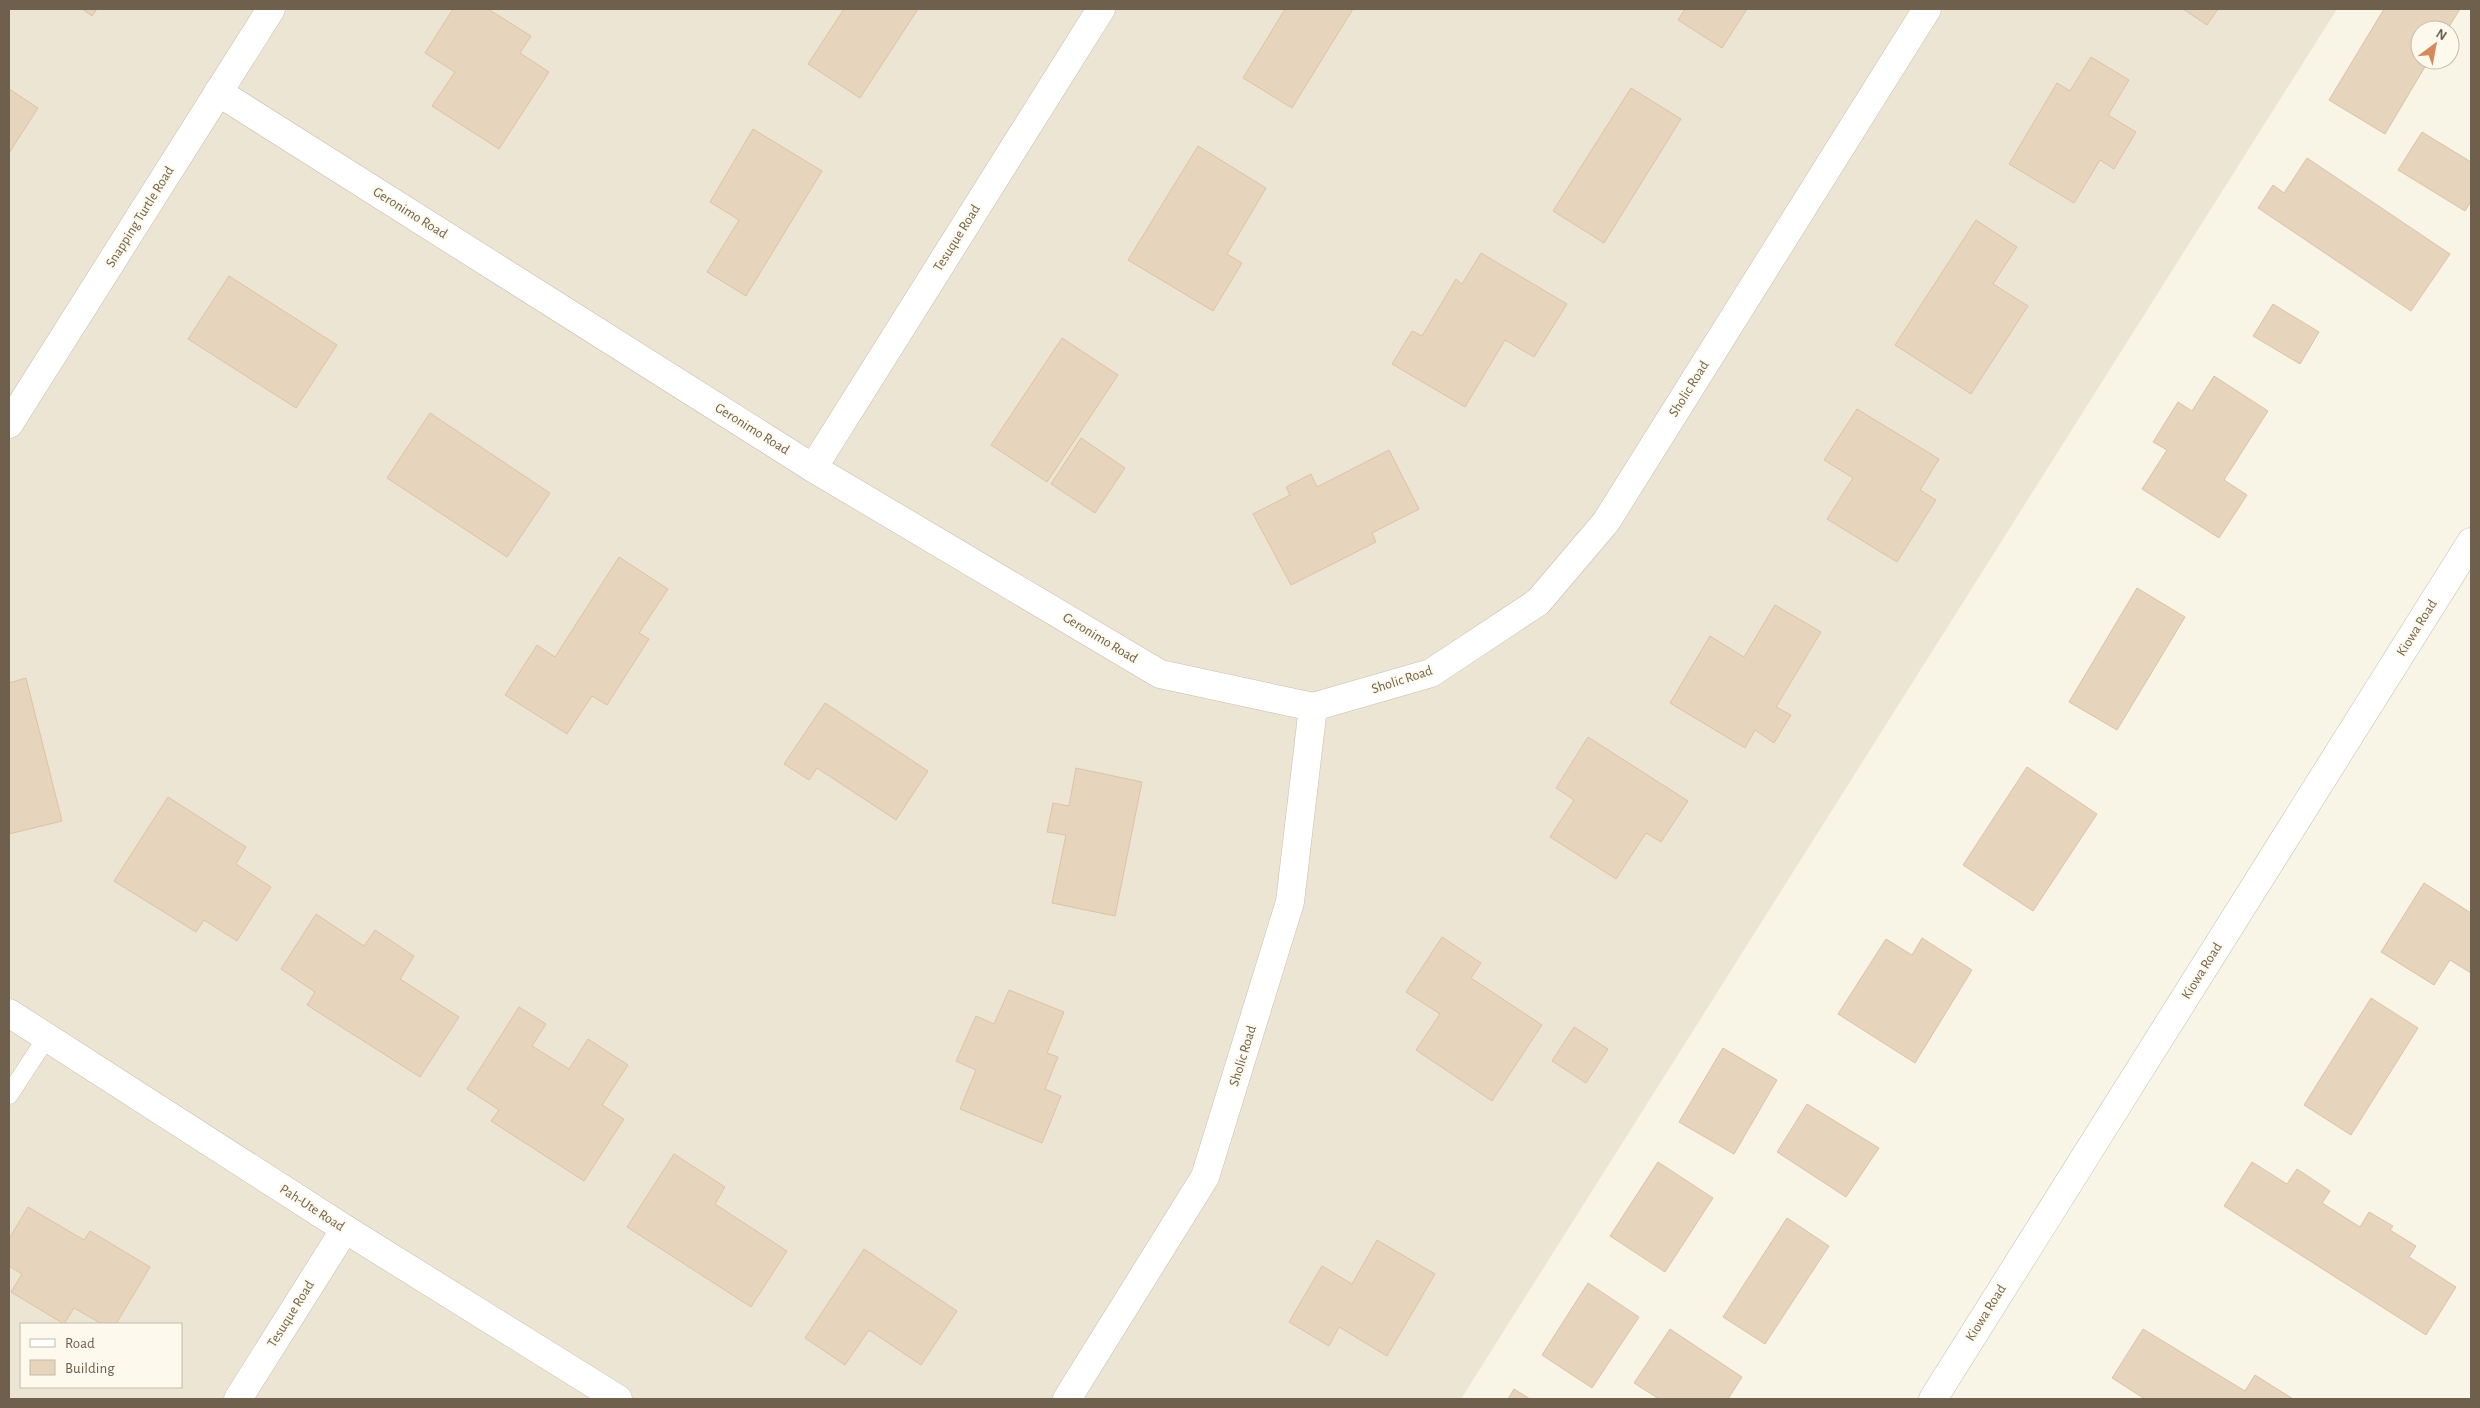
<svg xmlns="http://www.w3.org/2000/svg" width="2480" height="1408" viewBox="0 0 2480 1408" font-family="'Alegreya Sans',sans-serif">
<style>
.residential{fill:#ede5d3;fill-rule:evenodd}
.building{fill:#e6d4bc;stroke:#dcc3a4}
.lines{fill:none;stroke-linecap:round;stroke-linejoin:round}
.service-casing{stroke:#c7bcac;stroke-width:19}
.minor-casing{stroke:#c7bcac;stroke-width:29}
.tertiary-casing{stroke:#c7bcac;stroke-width:29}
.service{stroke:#fff;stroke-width:18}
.minor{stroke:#fff;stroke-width:28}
.tertiary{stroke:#fff;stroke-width:28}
.labels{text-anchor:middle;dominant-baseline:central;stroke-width:4;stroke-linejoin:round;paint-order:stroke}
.street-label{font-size:14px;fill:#6f604e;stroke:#fdf9ec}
</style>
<rect width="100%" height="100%" fill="#f9f5e6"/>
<!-- residential -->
<path class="residential" d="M9 9H2337L1461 1399H9ZM21 1324H181V1387H21Z"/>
<!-- building -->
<g class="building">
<polygon points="82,9 97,9 92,16"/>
<polygon points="453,9 488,9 531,36 520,53 549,72 499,149 432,106 455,72 425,53"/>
<polygon points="844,9 918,9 860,98 808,64"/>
<polygon points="1285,9 1353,9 1292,108 1243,78"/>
<polygon points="1685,9 1747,9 1722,48 1678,20"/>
<polygon points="2183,9 2218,9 2207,25"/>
<polygon points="2384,9 2460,9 2447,30 2420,30 2420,60 2429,60 2385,134 2329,100"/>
<polygon points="2091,57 2129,80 2108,115 2136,132 2114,169 2100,160 2074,203 2009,164 2057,83 2070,91"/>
<polygon points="1631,88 1681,119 1604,243 1553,211"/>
<polygon points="9,89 38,108 9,153"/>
<polygon points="753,129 822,171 746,296 707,272 739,220 710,202"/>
<polygon points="2422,132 2471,162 2471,201 2465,211 2398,170"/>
<polygon points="1198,146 1266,188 1227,254 1242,263 1213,311 1128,260"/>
<polygon points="2307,158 2450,254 2411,311 2258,208 2273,185 2284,193"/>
<polygon points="1976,220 2017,247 1993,284 2028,306 1971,394 1895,345"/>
<polygon points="1481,253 1567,304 1534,357 1505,340 1465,407 1392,364 1412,331 1422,336 1456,279 1462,284"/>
<polygon points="229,276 337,345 296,408 188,339"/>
<polygon points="2273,304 2319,332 2300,364 2253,336"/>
<polygon points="1062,338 1118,375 1047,482 991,445"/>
<polygon points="2214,376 2268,411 2224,480 2247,495 2219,538 2142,489 2167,450 2153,442 2178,402 2192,411"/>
<polygon points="1857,409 1939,459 1920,490 1936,500 1897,562 1827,519 1853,478 1824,460"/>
<polygon points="430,413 550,493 507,557 387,478"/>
<polygon points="1081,438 1125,468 1095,513 1051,484"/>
<polygon points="1389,450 1419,509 1372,533 1376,542 1291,585 1253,514 1290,495 1286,487 1311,474 1317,487"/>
<polygon points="619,557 668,589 639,633 649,639 607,705 592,696 567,734 505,695 537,645 555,657"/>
<polygon points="2137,588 2185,617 2117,730 2069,702"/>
<polygon points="1775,605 1821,632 1776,707 1791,715 1774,743 1755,730 1745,748 1670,703 1710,636 1744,657"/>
<polygon points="26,678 62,821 9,834 9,683"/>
<polygon points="825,703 928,771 896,820 817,768 809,780 784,764"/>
<polygon points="1588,737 1688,801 1661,842 1646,833 1616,879 1550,837 1574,800 1556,788"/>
<polygon points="2027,767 2097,814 2033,911 1963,865"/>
<polygon points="1076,768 1142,782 1115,916 1052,903 1066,835 1047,832 1053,803 1069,806"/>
<polygon points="168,797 246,847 236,864 271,887 237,941 204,920 196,932 114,881"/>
<polygon points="2424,883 2471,913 2471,973 2450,960 2434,985 2381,952"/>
<polygon points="316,914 364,946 375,930 414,956 400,979 459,1017 420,1077 307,1005 315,992 281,969"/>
<polygon points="1442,937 1481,963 1471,978 1542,1025 1492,1101 1416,1050 1440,1014 1406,992"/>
<polygon points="1922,938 1972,970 1915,1063 1838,1014 1886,939 1912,955"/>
<polygon points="1009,990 1064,1012 1047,1053 1058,1057 1045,1089 1061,1096 1042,1143 960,1109 976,1070 956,1061 976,1016 994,1024"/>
<polygon points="2371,998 2418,1028 2351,1135 2304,1105"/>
<polygon points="519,1007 546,1024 532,1046 569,1069 588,1039 628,1065 602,1105 624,1119 584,1181 491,1121 499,1110 467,1089"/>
<polygon points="1574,1027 1608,1049 1586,1083 1552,1061"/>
<polygon points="1723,1048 1777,1080 1734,1154 1679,1122"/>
<polygon points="1807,1104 1879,1148 1846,1197 1777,1152"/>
<polygon points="674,1154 725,1187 715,1204 787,1251 751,1307 627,1227"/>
<polygon points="1658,1162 1713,1198 1665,1272 1610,1236"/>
<polygon points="2252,1162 2287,1184 2297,1169 2330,1191 2322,1203 2360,1227 2369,1212 2393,1226 2390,1230 2416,1246 2409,1257 2456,1287 2426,1335 2224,1206"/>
<polygon points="28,1207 84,1240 90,1231 150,1267 116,1324 102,1324 74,1308 64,1324 11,1292 22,1274 9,1266 9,1239"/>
<polygon points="1787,1218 1829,1246 1765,1344 1723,1317"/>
<polygon points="1377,1240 1435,1274 1387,1356 1339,1327 1329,1346 1289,1322 1322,1266 1352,1284"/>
<polygon points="864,1249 957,1311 921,1365 869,1330 845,1365 805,1338"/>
<polygon points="1588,1283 1639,1317 1592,1388 1542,1355"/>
<polygon points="1670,1329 1742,1377 1728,1399 1659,1399 1634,1383"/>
<polygon points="2143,1329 2245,1391 2255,1375 2293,1399 2145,1399 2112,1378"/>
<polygon points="1514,1389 1530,1399 1508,1399"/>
</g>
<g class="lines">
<!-- service casing -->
<g class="service-casing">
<polyline id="service" points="9,1095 47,1037"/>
</g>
<!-- minor casing -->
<g class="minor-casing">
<g id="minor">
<polyline points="218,92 813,468 1160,674 1313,707"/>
<polyline points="9,424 271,9"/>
<polyline points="813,468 1101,9"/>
<polyline points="9,1013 345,1229 618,1399"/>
<polyline points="238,1399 345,1229"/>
<polyline points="1067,1399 1205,1177 1290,902 1313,707 1431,673 1538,602 1606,522 1927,9"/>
</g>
</g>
<!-- tertiary casing -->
<g class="tertiary-casing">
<polyline id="tertiary" points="1933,1399 2471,542"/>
</g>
<!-- service -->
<use href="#service" class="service"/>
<!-- minor -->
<use href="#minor" class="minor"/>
<!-- tertiary -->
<use href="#tertiary" class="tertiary"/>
</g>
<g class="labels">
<!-- street labels -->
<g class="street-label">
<text transform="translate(410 213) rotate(32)">Geronimo Road</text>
<text transform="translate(140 217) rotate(-58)">Snapping Turtle Road</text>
<text transform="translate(957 238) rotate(-58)">Tesuque Road</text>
<text transform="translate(1689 389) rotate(-58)">Sholic Road</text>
<text transform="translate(752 429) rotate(32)">Geronimo Road</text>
<text transform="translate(2417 628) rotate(-58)">Kiowa Road</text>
<text transform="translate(1100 638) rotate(31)">Geronimo Road</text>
<text transform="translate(1402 680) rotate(-18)">Sholic Road</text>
<text transform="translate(2202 971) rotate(-58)">Kiowa Road</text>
<text transform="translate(1243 1056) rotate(-73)">Sholic Road</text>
<text transform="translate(312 1208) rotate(33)">Pah-Ute Road</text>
<text transform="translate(1986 1313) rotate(-58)">Kiowa Road</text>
<text transform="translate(291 1314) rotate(-58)">Tesuque Road</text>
</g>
</g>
<!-- border -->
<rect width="2480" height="1408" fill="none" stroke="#6f604e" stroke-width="20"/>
<!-- legend -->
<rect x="20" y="1323" width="162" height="65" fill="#fdf9ec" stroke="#c4bcad"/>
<rect x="30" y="1339" width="25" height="8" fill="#ffffff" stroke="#c4bcad"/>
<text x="65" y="1348" font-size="15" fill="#6f604e">Road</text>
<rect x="30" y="1360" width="25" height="15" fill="#e6d4bc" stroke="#c4bcad"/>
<text x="65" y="1373" font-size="15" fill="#6f604e">Building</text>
<!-- north arrow -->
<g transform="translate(2435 45) rotate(32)"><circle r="24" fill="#fdf9ec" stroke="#c4bcad"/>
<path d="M0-4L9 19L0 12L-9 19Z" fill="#d48a5b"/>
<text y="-8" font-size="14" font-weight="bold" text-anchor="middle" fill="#6f604e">N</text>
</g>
</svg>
